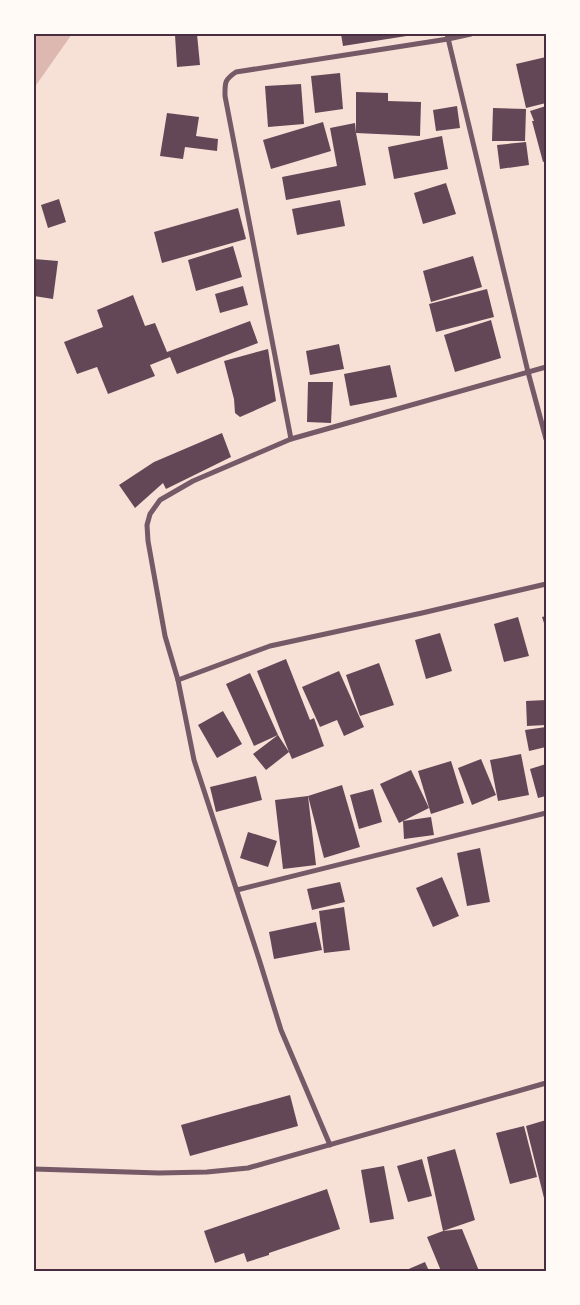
<svg xmlns="http://www.w3.org/2000/svg" width="580" height="1305" viewBox="0 0 580 1305" font-family="'PT Sans',sans-serif">
<style>
.water{fill:#dcb8b0}
.building{fill:#644757}
.lines{fill:none;stroke-linecap:round;stroke-linejoin:round}
.minor{stroke:#755966;stroke-width:5}
.neatline{fill:none;stroke:#4a2c40;stroke-width:2}
</style>
<rect width="100%" height="100%" fill="#f7e1d7"/>
<!-- water -->
<polygon class="water" points="34,34 72,34 34,88"/>
<!-- building -->
<g class="building">
<polygon points="197,34 200,65 177,67 175,35"/>
<polygon points="341,34 413,34 413,35 343,46"/>
<polygon points="546,57 546,103 526,108 516,64"/>
<polygon points="340,73 343,109 315,113 311,76"/>
<polygon points="301,84 304,124 268,127 265,86"/>
<polygon points="356,92 388,93 388,101 421,102 420,136 356,133 366,185 286,200 282,177 337,166 330,128 355,123 356,133"/>
<polygon points="457,106 460,128 436,131 433,110"/>
<polygon points="546,106 546,161 543,162 532,121 534,121 530,111"/>
<polygon points="493,108 526,109 525,141 492,141"/>
<polygon points="167,113 199,117 196,136 218,139 217,151 185,147 183,159 160,156"/>
<polygon points="323,122 331,151 271,169 263,140"/>
<polygon points="442,136 448,169 394,179 388,147"/>
<polygon points="526,142 529,165 500,169 497,145"/>
<polygon points="446,183 456,214 423,224 414,193"/>
<polygon points="59,199 66,222 48,228 41,205"/>
<polygon points="340,200 345,226 297,235 292,209"/>
<polygon points="238,208 246,239 162,263 154,232"/>
<polygon points="233,246 242,277 196,291 188,260"/>
<polygon points="473,256 482,287 431,302 423,271"/>
<polygon points="34,259 58,261 53,299 34,296"/>
<polygon points="243,286 248,305 220,313 215,294"/>
<polygon points="487,289 494,317 436,332 429,304"/>
<polygon points="133,295 145,326 155,323 167,352 250,321 258,343 177,374 170,357 150,365 155,376 108,394 97,367 77,374 64,342 103,327 97,310"/>
<polygon points="491,320 501,358 455,372 444,335"/>
<polygon points="339,344 344,369 310,375 306,351"/>
<polygon points="268,349 276,401 240,417 235,413 234,399 224,361"/>
<polygon points="390,365 397,397 350,406 344,374"/>
<polygon points="308,382 333,382 331,423 307,422"/>
<polygon points="222,433 231,457 166,489 163,483 135,508 119,485 154,462"/>
<polygon points="546,616 546,629 542,617"/>
<polygon points="518,617 529,656 504,662 494,624"/>
<polygon points="440,633 452,671 426,679 415,640"/>
<polygon points="286,659 310,720 314,718 324,746 292,759 289,752 266,770 253,754 278,735 254,746 226,684 250,673 278,735 289,752 257,671"/>
<polygon points="379,663 394,705 360,716 346,675"/>
<polygon points="339,671 364,727 344,736 337,720 320,727 302,687"/>
<polygon points="546,700 546,725 527,726 526,701"/>
<polygon points="223,711 242,744 217,758 198,725"/>
<polygon points="546,727 546,747 529,751 525,730"/>
<polygon points="521,754 529,795 498,801 490,760"/>
<polygon points="481,759 496,795 472,805 458,768"/>
<polygon points="451,761 464,803 431,814 418,771"/>
<polygon points="546,764 546,796 538,798 530,769"/>
<polygon points="411,770 429,808 399,823 380,784"/>
<polygon points="256,776 262,800 216,812 210,787"/>
<polygon points="342,785 360,847 324,858 308,796"/>
<polygon points="373,789 382,822 359,829 350,795"/>
<polygon points="308,796 316,865 283,869 275,800"/>
<polygon points="431,817 434,835 404,839 403,821"/>
<polygon points="248,832 277,841 268,867 240,858"/>
<polygon points="480,848 490,902 467,906 457,853"/>
<polygon points="442,877 459,916 433,927 416,888"/>
<polygon points="340,882 345,902 312,910 307,889"/>
<polygon points="344,907 350,950 324,953 319,911"/>
<polygon points="316,922 322,950 274,959 269,932"/>
<polygon points="290,1095 298,1126 190,1156 181,1125"/>
<polygon points="546,1120 546,1198 544,1198 526,1126"/>
<polygon points="524,1126 537,1177 510,1184 496,1133"/>
<polygon points="455,1149 475,1220 443,1231 427,1157"/>
<polygon points="422,1159 432,1196 408,1202 397,1166"/>
<polygon points="384,1166 394,1219 370,1223 361,1170"/>
<polygon points="327,1189 340,1229 269,1253 269,1255 247,1262 244,1253 215,1263 204,1231"/>
<polygon points="462,1229 479,1271 441,1271 427,1237 443,1231"/>
<polygon points="425,1262 429,1271 404,1271"/>
</g>
<g class="lines">
<!-- minor -->
<g class="minor">
<polyline points="447,34 528,372 546,439"/>
<path d="M291 439 225 96C225 83 224 80 236 72L448 39 471 34"/>
<polyline points="178,680 270,646 422,613 546,584"/>
<polyline points="237,890 546,813"/>
<polyline points="330,1145 281,1030 259,959 194,760 178,680 165,636 148,541 147,525 150,514 160,500 193,481 291,439 546,367"/>
<polyline points="34,1169 159,1173 207,1172 248,1168 546,1083"/>
</g>
</g>
<!-- border -->
<rect width="580" height="1305" fill="none" stroke="#fffaf5" stroke-width="70"/>
<rect x="35" y="35" width="510" height="1235" class="neatline"/>
</svg>
